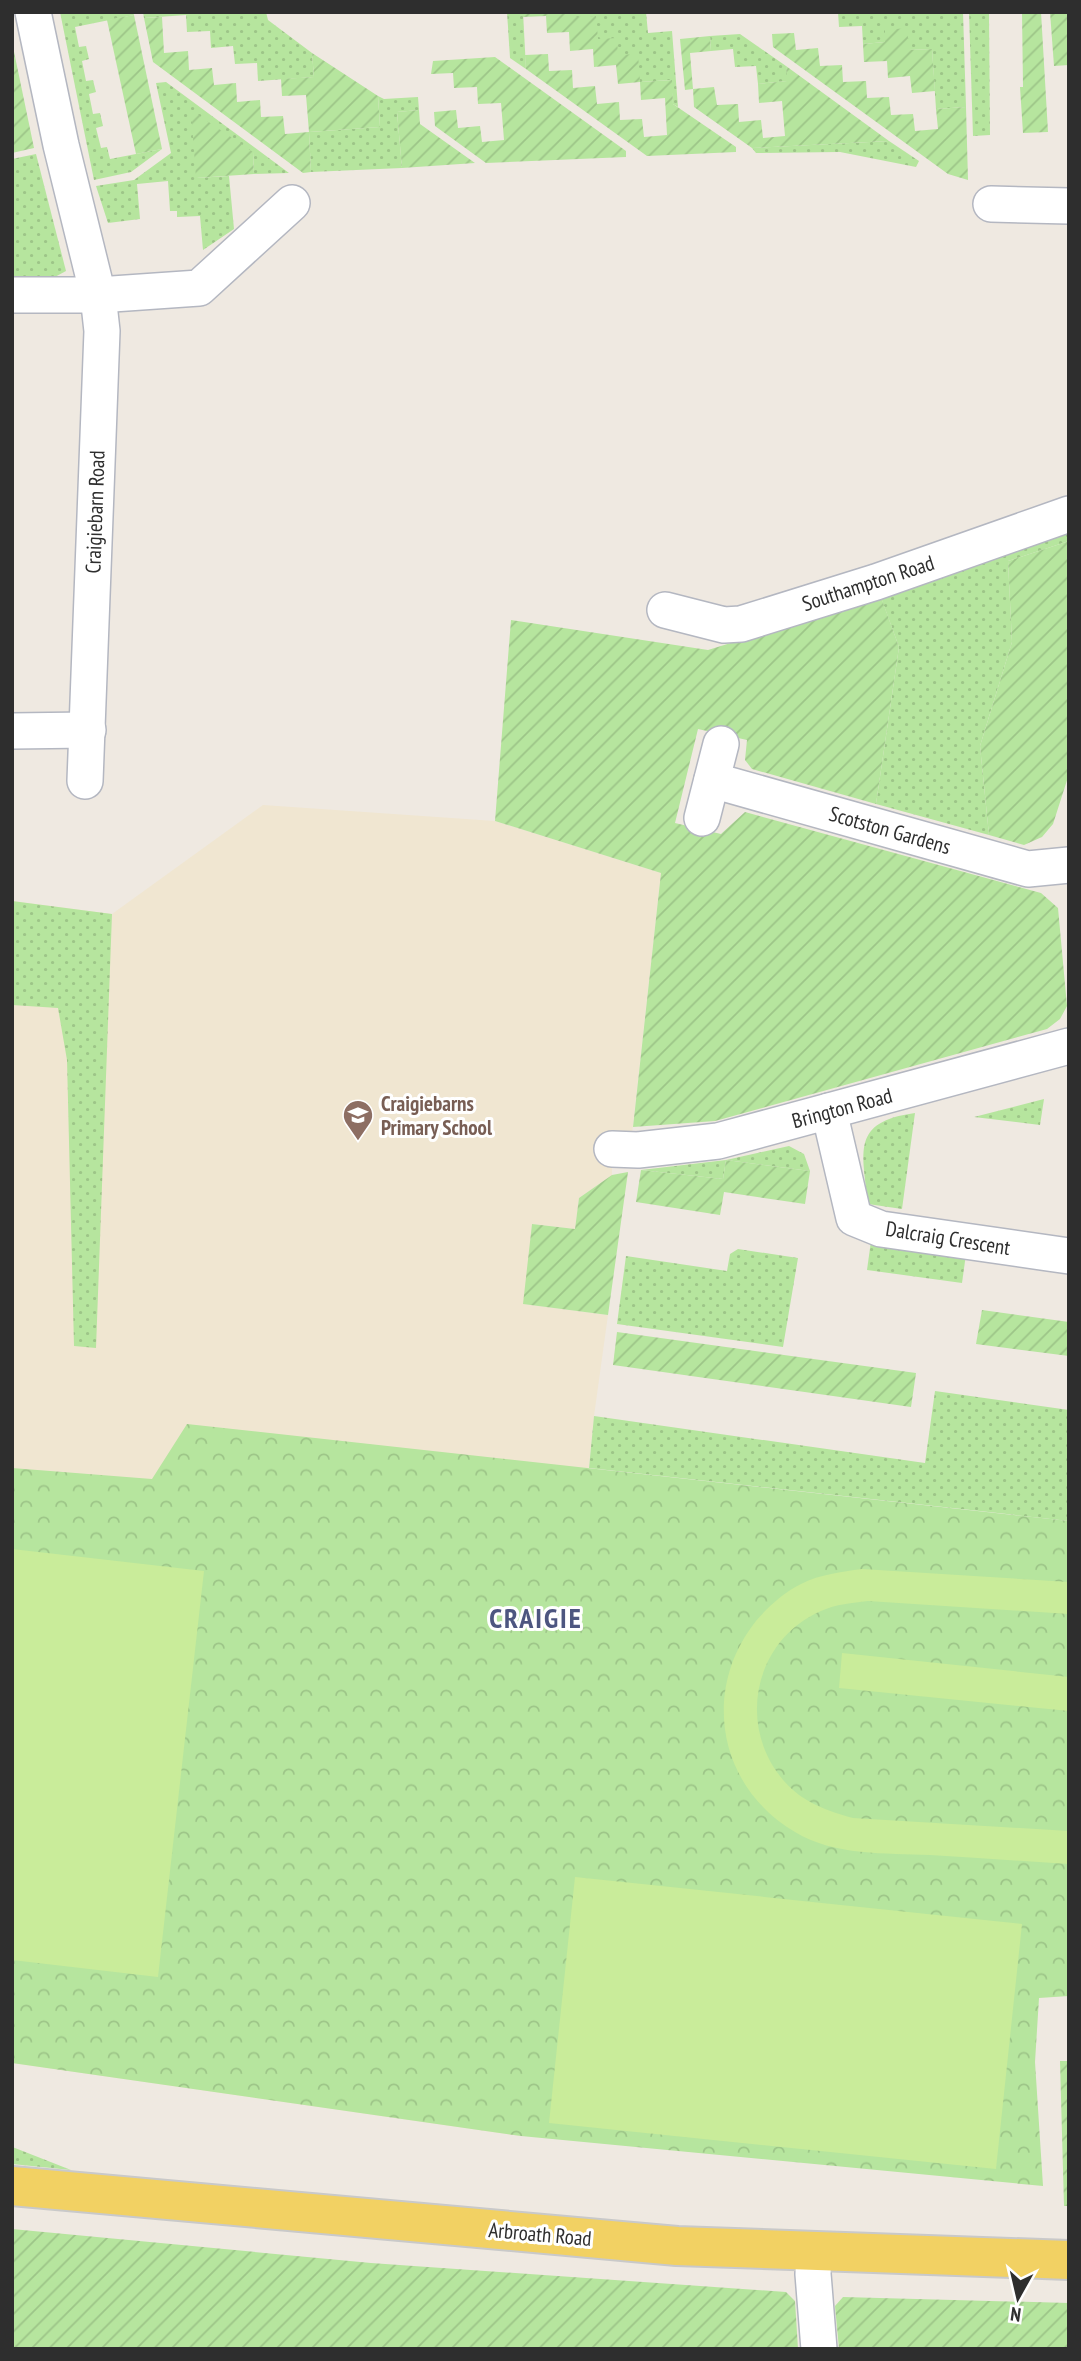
<svg xmlns="http://www.w3.org/2000/svg" width="1081" height="2361" viewBox="0 0 1081 2361" font-family="'PT Sans Narrow',sans-serif">
<style>
.education{fill:#f0e6d1}
.grass{fill:url(#grass-dots)}
.forest{fill:url(#forest-crowns)}
.garden{fill:url(#garden-furrows)}
.pitch{fill:#c9ec9a}
.lines{fill:none;stroke-linecap:round;stroke-linejoin:round}
.minor-casing{stroke:#b4b7c1;stroke-width:38}
.primary-casing{stroke:#c9c9c9;stroke-width:42}
.minor{stroke:#fff;stroke-width:35}
.primary{stroke:#f2d163;stroke-width:38}
.labels{text-anchor:middle;dominant-baseline:central;stroke-width:6;stroke-linejoin:round;paint-order:stroke}
.street-label{font-size:21px;fill:#2e2e2e;stroke:#fff}
.education-label{font-size:21px;font-weight:bold;fill:#785e54;stroke:#fff;text-anchor:start}
.district-label{font-size:28px;font-weight:bold;letter-spacing:2px;fill:#4d5680;stroke:#fff}
</style>
<defs>
<pattern id="grass-dots" width="8" height="8" patternUnits="userSpaceOnUse" patternTransform="scale(1.75)"><rect width="8" height="8" fill="#b6e59e"/><path d="M2 2h.1M6 6h.1" fill="none" stroke="#9dc588" stroke-width="1.8" stroke-linecap="round"/></pattern>
<pattern id="forest-crowns" width="20" height="18" patternUnits="userSpaceOnUse" patternTransform="scale(1.75)"><rect width="20" height="18" fill="#b6e59e"/><path d="M2 6a3 3 0 1 1 6 0M12 15a3 3 0 1 1 6 0" fill="none" stroke="#9dc588"/></pattern>
<pattern id="garden-furrows" width="10" height="10" patternUnits="userSpaceOnUse" patternTransform="scale(1.75)"><rect width="10" height="10" fill="#b6e59e"/><path d="M-1 1l2-2M0 10L10 0M9 11l2-2" fill="none" stroke="#9dc588"/></pattern>
</defs>
<rect width="100%" height="100%" fill="#efe9e1"/>
<!-- education -->
<polygon class="education" points="263,805 495,821 661,873 632,1134 612,1149 612,1175 579,1198 575,1229 532,1224 524,1304 608,1315 594,1416 521,2136 12,2063 12,901 112,914"/>
<!-- grass -->
<g class="grass">
<polygon points="60,12 133,12 134,15 75,27 79,47 86,46 89,59 82,61 86,81 93,80 96,92 89,94 93,114 100,113 103,126 96,128 101,148 107,147 110,159 162,149 131,172 94,180"/>
<polygon points="143,12 266,12 268,20 312,53 314,77 258,81 257,63 235,64 233,46 211,48 210,31 187,32 186,15 144,18"/>
<polygon points="507,12 523,12 526,69 510,58"/>
<polygon points="571,12 646,12 648,33 672,31 678,107 673,104 671,80 640,82 618,55 571,17"/>
<polygon points="838,12 963,12 966,107 936,109 932,49 909,50 885,30 885,42 863,44 862,26 839,27"/>
<polygon points="969,12 989,12 990,135 973,136"/>
<polygon points="740,34 786,66 788,81 758,84 756,66 735,67 733,49 711,51 710,36"/>
<polygon points="166,82 289,173 254,174 253,152 196,178 229,176 234,229 203,250 200,216 177,217 177,211 170,211 168,181 137,184 140,219 108,223 96,186 134,180 171,153 156,83"/>
<polygon points="378,96 384,99 418,97 419,110 397,112 402,168 311,172 309,132 380,127"/>
<polygon points="889,141 919,161 916,167 840,152 756,153 752,148"/>
<polygon points="36,154 66,271 53,278 12,278 12,159"/>
<polygon points="1069,526 1069,541 1008,561 1012,642 980,746 989,835 876,804 899,647 879,592"/>
<polygon points="12,901 112,914 96,1348 74,1346 67,1060 58,1008 12,1005"/>
<polygon points="1044,1099 1040,1125 974,1117"/>
<path d="M915 1113 902 1209 868 1204C863 1152 850 1122 915 1113Z"/>
<polygon points="789,1146 804,1154 810,1171 726,1160 723,1179 641,1170 726,1160"/>
<polygon points="871,1241 966,1254 962,1283 867,1270"/>
<polygon points="738,1249 798,1258 783,1347 617,1324 626,1256 727,1271 730,1254"/>
<polygon points="935,1391 1069,1410 1069,1521 589,1468 594,1416 925,1463"/>
<polygon points="12,2147 15,2148 71,2170 12,2164"/>
</g>
<!-- forest -->
<polygon class="forest" points="187,1424 1069,1521 1069,1996 1039,1998 1035,2062 1043,2186 521,2136 12,2063 12,1468 152,1479"/>
<!-- garden -->
<g class="garden">
<polygon points="523,12 571,12 571,17 596,16 598,39 617,38 618,55 638,54 640,82 672,80 673,104 736,147 736,152 647,156 526,69 525,55 548,54 549,71 572,70 573,88 595,86 597,104 619,102 620,120 642,119 644,137 667,135 665,98 641,100 640,82 618,84 616,65 594,67 593,49 570,51 569,32 547,33 546,16 523,17"/>
<polygon points="1022,12 1041,12 1048,132 1023,133 1020,87 1023,87"/>
<polygon points="1050,12 1069,12 1069,65 1054,66"/>
<polygon points="134,15 162,149 136,154 107,20"/>
<polygon points="162,17 164,53 188,51 189,70 212,68 214,85 236,83 237,102 260,100 261,117 283,116 285,134 309,132 306,95 282,96 281,79 314,77 312,53 378,96 380,127 309,132 311,172 303,173 153,62 144,18"/>
<polygon points="907,28 909,50 932,49 935,91 912,93 910,76 888,78 887,61 864,62 863,44 885,42 885,30"/>
<polygon points="794,33 796,50 818,48 820,66 842,65 843,82 866,81 867,98 889,97 891,115 913,114 915,131 938,129 936,109 966,107 968,180 948,174 773,47 772,34"/>
<polygon points="710,36 711,51 690,53 693,89 714,87 717,105 738,104 739,122 761,120 763,138 785,136 782,101 759,103 758,84 787,81 786,66 889,141 752,148 694,107 693,89 685,90 680,39"/>
<polygon points="12,42 34,148 12,153"/>
<polygon points="495,57 626,151 626,157 486,163 435,126 434,112 456,110 458,128 480,126 482,142 504,140 501,103 478,104 477,87 454,88 453,73 431,74 433,61"/>
<polygon points="191,110 253,152 254,174 196,178"/>
<polygon points="419,110 420,124 475,163 402,168 397,112"/>
<polygon points="1069,541 1069,774 1053,824 1042,837 1024,845 989,835 980,746 1012,642 1008,561"/>
<polygon points="881,597 899,647 876,804 752,769 745,760 747,740 698,729 675,823 721,834 745,812 1041,893 1058,908 1067,1006 1060,1019 1047,1029 715,1121 633,1127 661,873 495,821 511,620 708,650"/>
<polygon points="726,1160 810,1171 805,1204 724,1192 720,1215 636,1202 641,1170 723,1179"/>
<polygon points="628,1172 608,1315 523,1304 532,1224 575,1229 579,1198 612,1175"/>
<polygon points="982,1310 1069,1322 1069,1356 976,1344"/>
<polygon points="617,1332 916,1373 911,1407 613,1365"/>
<polygon points="1060,2061 1069,2061 1069,2206 1064,2206"/>
<polygon points="12,2229 371,2263 786,2292 795,2301 798,2349 12,2349"/>
<polygon points="843,2297 1069,2303 1069,2349 839,2349 835,2306"/>
</g>
<!-- pitch -->
<g class="pitch">
<polygon points="12,1549 204,1571 158,1977 12,1960"/>
<path d="M862 1569 1069 1582V1614L868 1601C852 1603 836 1604 821 1611 754 1640 736 1726 784 1781 802 1802 827 1811 853 1818L1069 1831V1864C1023 1861 976 1858 930 1855 886 1853 834 1856 795 1832 718 1787 701 1690 756 1621 769 1606 783 1593 801 1584 821 1574 841 1572 862 1569Z"/>
<polygon points="842,1653 1069,1677 1069,1711 839,1688"/>
<polygon points="575,1877 1022,1924 996,2169 549,2123"/>
</g>
<g class="lines">
<!-- minor casing -->
<g class="minor-casing">
<g id="minor">
<polyline points="33,12 61,145 98,295 102,331 85,781"/>
<polyline points="991,204 1069,206"/>
<polyline points="12,295 98,295 199,288 292,203"/>
<polyline points="665,610 724,625 741,624 876,582 1069,514"/>
<polyline points="12,731 88,730"/>
<polyline points="712,780 1028,869 1069,865"/>
<polyline points="702,818 721,744"/>
<polyline points="829,1111 854,1218 881,1229 1069,1256"/>
<polyline points="612,1149 638,1150 718,1141 1069,1046"/>
<polyline points="814,2252 813,2274 819,2349"/>
</g>
</g>
<!-- primary casing -->
<g class="primary-casing">
<polyline id="primary" points="12,2186 677,2246 1069,2260"/>
</g>
<!-- minor -->
<use href="#minor" class="minor"/>
<!-- primary -->
<use href="#primary" class="primary"/>
</g>
<!-- icons -->
<defs>
<g id="school-pin" transform="scale(1.575)"><path d="M0 17L-7.5 6A9.5 9.5 0 1 1 7.5 6Z" fill="#8d6e63" stroke="#fff"/><path d="M0-5L7-2L0 1L-7-2ZM-4 1L0 2.5L4 1V4Q0 6-4 4Z" fill="#fff"/></g>
</defs>
<g fill-rule="evenodd">
<use href="#school-pin" x="358" y="1115"/>
</g>
<g class="labels">
<!-- street labels -->
<g class="street-label">
<text transform="translate(95 512) rotate(-88)">Craigiebarn Road</text>
<text transform="translate(868 583) rotate(-18)">Southampton Road</text>
<text transform="translate(890 830) rotate(16)">Scotston Gardens</text>
<text transform="translate(842 1108) rotate(-15)">Brington Road</text>
<text transform="translate(948 1238) rotate(9)">Dalcraig Crescent</text>
<text transform="translate(540 2234) rotate(5)">Arbroath Road</text>
</g>
<!-- education labels -->
<g class="education-label">
<text x="381" y="1103">Craigiebarns<tspan x="381" dy="24">Primary School</tspan></text>
</g>
<!-- district labels -->
<g class="district-label">
<text x="536" y="1617">CRAIGIE</text>
</g>
</g>
<!-- border -->
<rect width="1081" height="2361" fill="none" stroke="#2e2e2e" stroke-width="28"/>
<!-- north arrow -->
<g transform="translate(1018 2298) rotate(188)" stroke="#ffffff" stroke-width="5" paint-order="stroke">
<path d="M0-5L12 26L0 18L-12 26Z" fill="#2e2e2e"/>
<text y="-10" font-size="19" font-weight="bold" text-anchor="middle" fill="#2e2e2e">N</text>
</g>
</svg>
